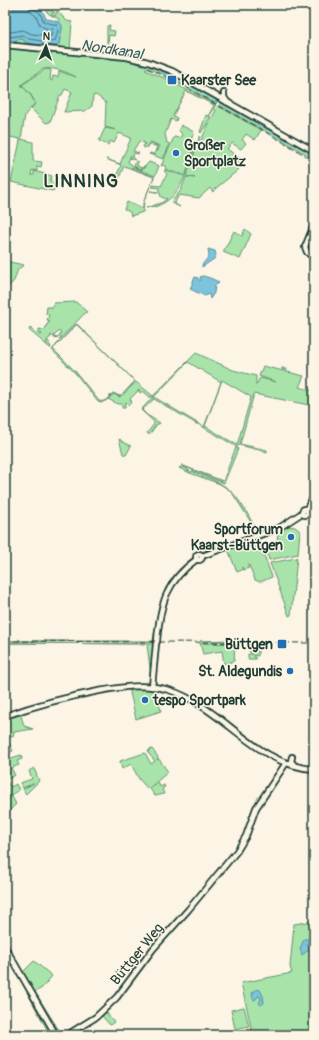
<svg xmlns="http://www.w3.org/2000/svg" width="319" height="1040" viewBox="0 0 319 1040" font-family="Pangolin,sans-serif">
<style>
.green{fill:#a8e4aa;stroke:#64906f;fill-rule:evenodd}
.water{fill:#7cc4dc;stroke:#578e99}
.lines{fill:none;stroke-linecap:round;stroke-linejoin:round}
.shore{stroke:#447377;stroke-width:1}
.stream{stroke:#578e99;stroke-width:1}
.canal{stroke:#7cc4dc;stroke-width:2}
.major-casing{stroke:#1f3d34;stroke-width:8}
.major{stroke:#fcf5e5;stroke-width:4.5}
.rail{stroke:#1f3d34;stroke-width:1;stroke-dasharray:6 3;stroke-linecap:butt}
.major-bridge-casing{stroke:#1f3d34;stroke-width:8;stroke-linecap:butt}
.major-bridge{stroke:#fcf5e5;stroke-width:4.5}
.poi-dot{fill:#1f6fb2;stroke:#fcf5e5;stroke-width:1.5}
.labels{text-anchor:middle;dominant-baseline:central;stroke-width:3;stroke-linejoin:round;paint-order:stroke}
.poi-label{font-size:14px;font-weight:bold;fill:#1f3d34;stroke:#fcf5e5;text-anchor:start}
.street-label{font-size:14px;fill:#1f3d34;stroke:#fcf5e5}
.water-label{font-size:15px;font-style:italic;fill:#365f5e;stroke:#fcf5e5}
.district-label{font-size:18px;font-weight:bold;letter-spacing:1px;fill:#1f3d34;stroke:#fcf5e5}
</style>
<rect width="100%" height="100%" fill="#fcf5e5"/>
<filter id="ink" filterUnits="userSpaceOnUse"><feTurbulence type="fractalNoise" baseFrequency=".025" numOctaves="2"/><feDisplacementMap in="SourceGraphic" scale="8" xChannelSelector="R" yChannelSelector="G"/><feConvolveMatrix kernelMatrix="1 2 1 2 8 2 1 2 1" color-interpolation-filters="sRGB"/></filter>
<g filter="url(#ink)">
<!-- green -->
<g class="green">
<polygon points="41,5 52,5 50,6 52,11 55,13 52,13 52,15 55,16 57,11 67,21 72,22 70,49 5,44 5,40 12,41 22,39 27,43 53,46 59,44 62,27 59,21 59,19 49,14"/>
<polygon points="110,25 109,30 115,31 114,36 109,35 108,43 107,43 107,26"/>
<path d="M5 46 133 59 169 71 168 74 169 71 214 97 217 101 216 104 163 74 146 68 145 70 162 77 216 105 209 117H211L201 133 200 132 206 115 208 116 214 105 186 91 173 116 177 118 176 121 171 119 165 134 167 143 170 144 163 159 155 156V154L154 156 149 154 150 153 154 154 157 147 150 144 147 148 150 142 158 146 157 152 160 146 150 142 145 148 143 147 145 143 139 141 133 151 139 153 138 154 134 153 132 158 135 160 130 158 131 155 128 162 138 169 134 166 136 161 138 162 137 166 142 168 145 165 143 169H140L142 170 149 162 159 166 155 176 132 167 131 168 154 177 144 201 143 212 131 216 130 212 124 209 127 202 143 209V203L154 177 124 166 117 183 114 182 121 165 106 159 120 164 131 138 119 133 114 143 110 141 108 145 99 141 105 128 116 130 105 127 106 103 96 95 93 96 92 106 85 111 64 112 72 92 65 89 62 95H60L50 122 46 123 31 109 35 104C33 96 27 92 22 85L46 69 51 70 50 80 52 81 53 76 58 77 59 71 76 77C67 72 54 67 43 69L21 85 31 95 35 103 25 115 21 139 33 142V161L42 162 41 167 37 166V171L32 170 31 175H34V171L52 176 50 181 57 185 53 191 11 182 20 141V139L5 136Z"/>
<polygon points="222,101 314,153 314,159 294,147 219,105"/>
<polygon points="218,106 261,130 255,140 246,134 242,140 246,143 241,149 232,143 227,149 241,159 236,166 239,169 237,171 215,189 213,192 210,188 199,198 179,195 176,200 175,204 180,207 172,203 172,201 181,190 186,177 195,178 186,176 194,154"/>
<polygon points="181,125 194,132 191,140 196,142 187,165 200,136 200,137 185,176 180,173 180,175 165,169 166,167 163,165 161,166 174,137 180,138 182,134 179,131"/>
<path d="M165 170 185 176C178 192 171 201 155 207L154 206 146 208 161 203 167 199 161 197 160 193 150 191 159 192V188L152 187 153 185 161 186 167 174 164 171Z"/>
<polygon points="245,229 251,234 240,259 223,252 234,231 242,236"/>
<polygon points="5,261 24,265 18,269 14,281 7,288 9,296 5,296"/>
<polygon points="76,302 87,312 84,314 59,340 61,337 59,335 61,333 59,331 54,336 56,338 59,336 56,339 51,335 50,336 51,337 47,340 50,343 47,341 46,343 50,345 51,348 50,348 29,330 30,328 32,329 32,330 39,335 41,335 42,334 39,333 39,329 45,330 47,324 48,324 50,321 47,320 49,315 46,314 47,307 53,307 54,303"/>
<path d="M76 324 135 381 122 396H119L113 393 107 400 101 403 98 402 76 374 52 350 58 343ZM77 324 135 381 121 396H119L113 393C109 397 105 403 99 401L75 371 53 349Z"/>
<path d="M196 353 233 370 256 376V385L260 378 276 382 259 376 263 366 304 376 299 387 314 391V406L254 394 240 444 267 450V452L239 445 237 447 196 423V425L195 423 154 399 142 410 147 415 160 423 159 424H157L149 435 147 433 154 424V422L141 410 152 398H154V396H151V398L143 391 140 393 139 390 130 399 132 402 129 405 126 402 125 403V408H122V404H118L108 399 114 394 119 397 121 396 136 382 153 396ZM188 362 221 382 204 427 154 397ZM222 380 251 397 237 445 205 426Z"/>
<polygon points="119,439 121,440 121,441 131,446 126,455 123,454"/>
<polygon points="236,447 238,449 224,483 188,468 187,470 190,471 190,473 179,468 180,467 187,468 181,465 223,481"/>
<path d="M192 471C215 481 228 483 242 505 247 513 254 523 256 534L255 536 208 552 206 549 207 553C203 554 201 553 198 554 192 564 181 570 174 580L173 578H175L194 559 196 554 206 553 204 546 209 551 256 534 249 519 231 491 220 484 190 473Z"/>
<polygon points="288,526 295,527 300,531 298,554 269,560 266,549 269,548 269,546 273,545 273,544 277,542 278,532"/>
<polygon points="256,538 258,539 272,577 260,582 255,580 249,565 247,565 249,568 243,570 242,567 242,570 237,572 227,547"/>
<polygon points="296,557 297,558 291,615 289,616 270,563 296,558"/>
<polygon points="171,583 166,593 156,642 5,641 18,641 19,639 21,641 153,641 159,606"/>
<polygon points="239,638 236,642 200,641 232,640"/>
<path d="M5 643 156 644 152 679 150 684 147 685C99 687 51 700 6 715 16 709 29 707 41 703 75 694 111 687 146 684L150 682 151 676 147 644Z"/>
<polygon points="200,643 235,644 234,661 224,664 222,651 203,654"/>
<polygon points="249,651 258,651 258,656 253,655 256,659 248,659 248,654 252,654"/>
<path d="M134 686C157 686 184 692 202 708L179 695 155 688 161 711 136 719 129 688H149H129L77 696 20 712 24 726 33 729 14 732 13 733 14 735 7 738 13 751 7 753 5 745V716C47 702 90 692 134 686Z"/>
<polygon points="152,749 158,757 157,760 159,759 168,772 148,789 139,779 131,764 122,769 120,761 145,753 151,764 155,761 148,753 149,750"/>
<polygon points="21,755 22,759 17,761 19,765 11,768 15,775 6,780 11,787 16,784 19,790 11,795 16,804 7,813 5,810 5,760"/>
<polygon points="34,768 39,781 26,794 23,789 34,783 23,788 20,783 32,779 29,771"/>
<polygon points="158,782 160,787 164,785 165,787 162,789 164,794 155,796 150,789"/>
<polygon points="314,921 314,1013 310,1013 314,1035 253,1035 241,983 292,973 290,967 294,924"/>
<polygon points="5,942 23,972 34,961 52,976 42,988 35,992 62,1035 58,1035 5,945"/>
<polygon points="5,949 54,1035 50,1035 21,981 5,954"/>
<polygon points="128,985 106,1012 114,1022 110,1025 102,1016 102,1013"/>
<polygon points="244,1007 249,1026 235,1029 231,1010"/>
</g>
<!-- water -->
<g class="water">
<path d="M5 5H14L7 10 8 12C12 10 16 6 20 5 34 2 42 6 46 19 69 22 61 27 59 44L56 46H49L27 43 22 39 12 41 5 40V15L7 13 5 10Z"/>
<polygon points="208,249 215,251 216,255 214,259 202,267 202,265 209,256"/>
<polygon points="203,276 210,278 219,282 218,284 215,285 214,293 210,299 209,294 205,296 190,289 195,277 198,278 200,281 201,280 200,277"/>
<polygon points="304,939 309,939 307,944 310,949 302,955 300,949"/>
<polygon points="258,989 260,990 263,996 264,1003 261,1005 259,1003 261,999 259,996 257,997 255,1000 253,999 252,993"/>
</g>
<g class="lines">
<!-- shore -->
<g class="shore">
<polyline points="5,31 11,32 23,30 32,34 51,36 53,29 45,28 40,25 36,16 31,12 28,6 29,5"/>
<polyline points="5,36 11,37 23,35 29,39 49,42 55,41 58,31 57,25 44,22 40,13 35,9 34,5"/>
</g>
<!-- stream -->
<g class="stream">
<polyline points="215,102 216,101"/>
<polygon points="282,368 284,368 284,369 283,370"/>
<polygon points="285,369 287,369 287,370 286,371"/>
<polyline points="23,974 61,1035"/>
</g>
<!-- canal -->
<polyline class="canal" points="5,48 126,60 153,67 176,78 314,155"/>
<!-- major casing -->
<g class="major-casing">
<g id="major">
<polyline points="5,45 127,57 148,62 172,71 314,151"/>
<polyline points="224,93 224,97 227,102"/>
<polyline points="314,225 305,247 307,252 314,258"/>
<circle cx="305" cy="512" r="3"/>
<polyline points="306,510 314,496"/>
<circle cx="199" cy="557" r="3"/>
<polyline points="202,556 279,528 302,513"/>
<path d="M157 641C160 605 166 581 197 559"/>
<polyline points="152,687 156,644"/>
<path d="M5 716C36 705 67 697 99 691 122 687 146 683 169 690 191 697 210 711 229 726 254 746 280 767 314 769"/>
<polyline points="292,757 291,761 294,765"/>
<polyline points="5,947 56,1035"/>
<polyline points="67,1035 96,1017 117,997 153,949 188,910 237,851 246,836 256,808 286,763"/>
</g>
</g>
<!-- major -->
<use href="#major" class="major"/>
<!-- rail -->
<g class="rail">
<polyline points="147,68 175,81 290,146 314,161"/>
<polyline points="5,641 314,643"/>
</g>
<!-- major-bridge casing -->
<g class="major-bridge-casing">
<polyline id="major-bridge" points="156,644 157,641"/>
</g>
<!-- major-bridge -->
<use href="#major-bridge" class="major-bridge"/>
</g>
</g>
<!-- markers -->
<g class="poi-dot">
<rect x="167" y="75" width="10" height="10" rx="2"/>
<circle cx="176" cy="153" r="4"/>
<circle cx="291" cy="537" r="4"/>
<rect x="277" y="639" width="10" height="10" rx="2"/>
<circle cx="290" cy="671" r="4"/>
<circle cx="145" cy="700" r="4"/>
</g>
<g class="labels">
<!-- poi labels -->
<g class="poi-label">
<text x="181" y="80">Kaarster See</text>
<text x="184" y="145">Großer<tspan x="184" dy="16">Sportplatz</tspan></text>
<text x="283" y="529" text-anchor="end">Sportforum<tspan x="283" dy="16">Kaarst-Büttgen</tspan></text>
<text x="273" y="644" text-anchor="end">Büttgen</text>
<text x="282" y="671" text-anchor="end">St. Aldegundis</text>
<text x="153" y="700">tespo Sportpark</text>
</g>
<!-- street labels -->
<g class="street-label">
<text transform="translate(137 954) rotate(-51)">Büttger Weg</text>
</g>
<!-- water labels -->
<g class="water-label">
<text transform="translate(112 50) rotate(9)">Nordkanal</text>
</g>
<!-- district labels -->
<g class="district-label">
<text x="81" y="181">LINNING</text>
</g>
</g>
<!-- margin -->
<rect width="319" height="1040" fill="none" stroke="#fcf5e5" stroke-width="20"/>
<rect x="10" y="10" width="299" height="1020" fill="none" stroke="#1f3d34" stroke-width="1.5" filter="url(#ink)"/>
<!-- north arrow -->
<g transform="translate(46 46) rotate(3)" stroke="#fcf5e5" stroke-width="3" paint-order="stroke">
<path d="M0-3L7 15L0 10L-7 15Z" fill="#1f3d34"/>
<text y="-6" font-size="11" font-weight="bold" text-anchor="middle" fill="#1f3d34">N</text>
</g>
</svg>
